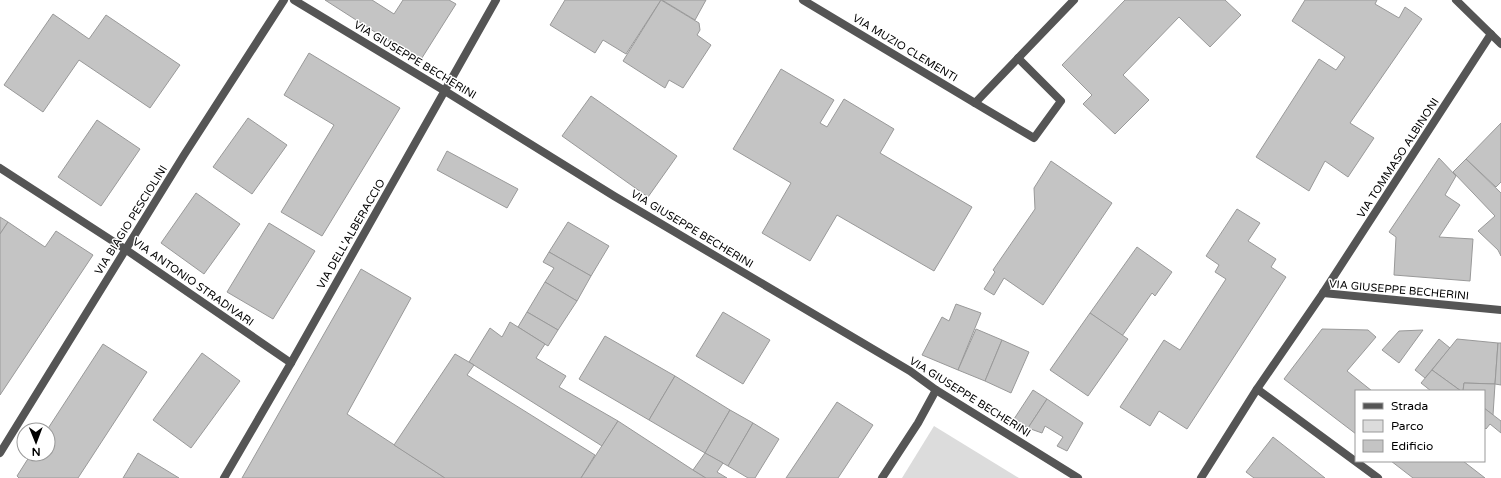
<svg xmlns="http://www.w3.org/2000/svg" width="1501" height="478" viewBox="0 0 1501 478" font-family="'Varela Round',sans-serif">
<style>
.green{fill:#dcdcdc}
.building{fill:#c4c4c4;stroke:#999}
.lines{fill:none;stroke-linecap:round;stroke-linejoin:round}
.minor{stroke:#555;stroke-width:8}
.tertiary{stroke:#555;stroke-width:8}
.labels{text-anchor:middle;dominant-baseline:central;stroke-width:3;stroke-linejoin:round;paint-order:stroke}
.street-label{font-size:11px;fill:#000;stroke:#fff}
</style>
<rect width="100%" height="100%" fill="#fff"/>
<!-- green -->
<polygon class="green" points="934,426 1019,478 902,478"/>
<!-- building -->
<g class="building">
<polygon points="325,0 372,0 394,14 403,0 449,0 456,4 420,61"/>
<polygon points="565,0 661,0 626,54 603,40 595,53 550,25"/>
<polygon points="661,0 699,23 700,30 697,35 711,45 683,88 669,80 665,88 623,61"/>
<polygon points="662,0 706,0 695,20"/>
<polygon points="1125,0 1225,0 1241,15 1210,47 1179,17 1123,75 1149,100 1115,134 1083,104 1092,95 1062,65"/>
<polygon points="1305,0 1377,0 1375,4 1399,18 1405,7 1422,19 1350,123 1374,138 1348,177 1325,161 1309,191 1256,157 1319,59 1336,70 1345,57 1292,21"/>
<polygon points="53,14 89,39 106,15 180,65 150,108 79,60 43,112 4,85"/>
<polygon points="309,53 400,108 322,236 281,212 334,125 284,95"/>
<polygon points="781,69 834,100 820,123 827,127 844,99 894,129 880,153 972,207 934,271 837,215 810,261 762,233 791,183 733,149"/>
<polygon points="591,96 677,156 648,197 562,136"/>
<polygon points="248,118 287,145 252,194 213,167"/>
<polygon points="97,120 140,149 101,206 58,177"/>
<polygon points="1501,123 1501,182 1496,187 1466,159"/>
<polygon points="447,151 518,189 507,208 437,170"/>
<polygon points="1439,158 1456,176 1445,195 1460,205 1439,237 1473,239 1470,281 1394,275 1396,237 1389,232"/>
<polygon points="1466,159 1501,193 1501,256 1498,250 1478,231 1495,216 1453,172"/>
<polygon points="1051,161 1112,203 1043,305 1004,278 994,295 984,289 995,272 993,270 1035,209 1034,188"/>
<polygon points="196,193 240,224 204,274 161,243"/>
<polygon points="1237,209 1260,223 1248,241 1276,259 1271,267 1286,277 1187,429 1159,411 1150,426 1120,407 1164,340 1180,350 1226,279 1215,272 1219,265 1206,256"/>
<polygon points="0,217 8,222 0,234"/>
<polygon points="8,222 45,247 56,231 93,255 0,395 0,234"/>
<polygon points="568,222 609,246 591,276 549,252"/>
<polygon points="269,223 315,251 273,319 227,292"/>
<polygon points="1137,247 1172,272 1155,296 1152,293 1122,336 1090,313"/>
<polygon points="549,252 591,276 577,301 545,282 554,268 543,262"/>
<polygon points="361,269 411,298 347,414 445,478 242,478"/>
<polygon points="545,282 577,301 558,330 527,312"/>
<polygon points="956,304 981,313 958,370 922,355 942,317 949,321"/>
<polygon points="527,312 558,330 548,346 518,327"/>
<polygon points="723,312 770,340 743,384 696,356"/>
<polygon points="1090,313 1128,339 1088,396 1050,370"/>
<polygon points="510,322 545,344 536,358 566,376 559,387 618,421 602,446 469,362 490,328 502,337"/>
<polygon points="976,329 1002,340 985,381 958,370"/>
<polygon points="1322,329 1368,330 1376,337 1347,371 1372,391 1356,391 1356,434 1284,379"/>
<polygon points="1423,330 1399,363 1382,350 1399,331"/>
<polygon points="605,336 675,376 649,420 579,379"/>
<polygon points="1439,339 1450,348 1425,378 1415,370"/>
<polygon points="1457,339 1498,343 1495,384 1464,383 1463,391 1461,391 1432,370"/>
<polygon points="1002,340 1029,352 1011,393 985,381"/>
<polygon points="1498,343 1501,343 1501,385 1495,384"/>
<polygon points="103,344 147,372 78,478 19,478 17,476 31,454 48,454 48,430 47,430"/>
<polygon points="202,353 240,381 191,448 153,420"/>
<polygon points="455,354 474,365 467,375 595,455 581,478 445,478 394,445"/>
<polygon points="1432,370 1461,391 1431,391 1421,383"/>
<polygon points="675,376 730,410 705,453 649,420"/>
<polygon points="1464,383 1495,384 1493,415 1484,408 1484,391 1463,391"/>
<polygon points="1033,390 1047,399 1028,428 1014,419"/>
<polygon points="1047,399 1083,423 1067,451 1057,446 1063,437 1045,426 1042,433 1028,428"/>
<polygon points="837,402 873,425 838,478 786,478"/>
<polygon points="1484,408 1501,421 1501,433 1490,424 1486,429 1484,427"/>
<polygon points="730,410 753,423 728,466 705,453"/>
<polygon points="618,421 693,470 706,478 581,478"/>
<polygon points="753,423 779,439 755,478 748,478 728,466"/>
<polygon points="1273,437 1325,478 1254,478 1246,472"/>
<polygon points="138,453 179,478 123,478"/>
<polygon points="705,453 723,463 717,472 727,478 706,478 693,470"/>
<polygon points="1391,461 1463,461 1485,478 1413,478"/>
</g>
<g class="lines">
<!-- minor -->
<g class="minor">
<polyline points="294,0 445,91 614,196 910,371 936,390 1078,478"/>
<polyline points="803,0 975,103 1074,0"/>
<polyline points="1456,0 1501,44"/>
<polyline points="975,103 1034,138 1061,101 1018,58"/>
<polyline points="0,168 125,249 291,363"/>
<polyline points="1323,293 1501,310"/>
<polyline points="1257,389 1378,478"/>
<polyline points="0,453 184,155 284,0"/>
<polyline points="882,478 918,423 936,390"/>
<polyline points="1201,478 1257,389 1323,293 1491,34"/>
</g>
<!-- tertiary -->
<polyline class="tertiary" points="224,478 291,363 496,0"/>
</g>
<g class="labels">
<!-- street labels -->
<g class="street-label">
<text transform="translate(905 48) rotate(31)">VIA MUZIO CLEMENTI</text>
<text transform="translate(415 60) rotate(31)">VIA GIUSEPPE BECHERINI</text>
<text transform="translate(1398 158) rotate(-57)">VIA TOMMASO ALBINONI</text>
<text transform="translate(131 220) rotate(-58)">VIA BIAGIO PESCIOLINI</text>
<text transform="translate(692 229) rotate(31)">VIA GIUSEPPE BECHERINI</text>
<text transform="translate(351 234) rotate(-60)">VIA DELL'ALBERACCIO</text>
<text transform="translate(193 282) rotate(35)">VIA ANTONIO STRADIVARI</text>
<text transform="translate(1399 290) rotate(5)">VIA GIUSEPPE BECHERINI</text>
<text transform="translate(970 397) rotate(32)">VIA GIUSEPPE BECHERINI</text>
</g>
</g>
<!-- legend -->
<rect x="1355" y="390" width="130" height="72" fill="#ffffff" stroke="#999999"/>
<rect x="1363" y="403" width="20" height="6" fill="#555555" stroke="#999999"/>
<text x="1391" y="410" font-size="12" fill="#000000">Strada</text>
<rect x="1363" y="420" width="20" height="12" fill="#dcdcdc" stroke="#999999"/>
<text x="1391" y="430" font-size="12" fill="#000000">Parco</text>
<rect x="1363" y="440" width="20" height="12" fill="#c4c4c4" stroke="#999999"/>
<text x="1391" y="450" font-size="12" fill="#000000">Edificio</text>
<!-- north arrow -->
<g transform="translate(36 442) rotate(179)"><circle r="19" fill="#ffffff" stroke="#999999"/>
<path d="M0-3L7 15L0 10L-7 15Z" fill="#000000"/>
<text y="-6" font-size="11" font-weight="bold" text-anchor="middle" fill="#000000">N</text>
</g>
</svg>
